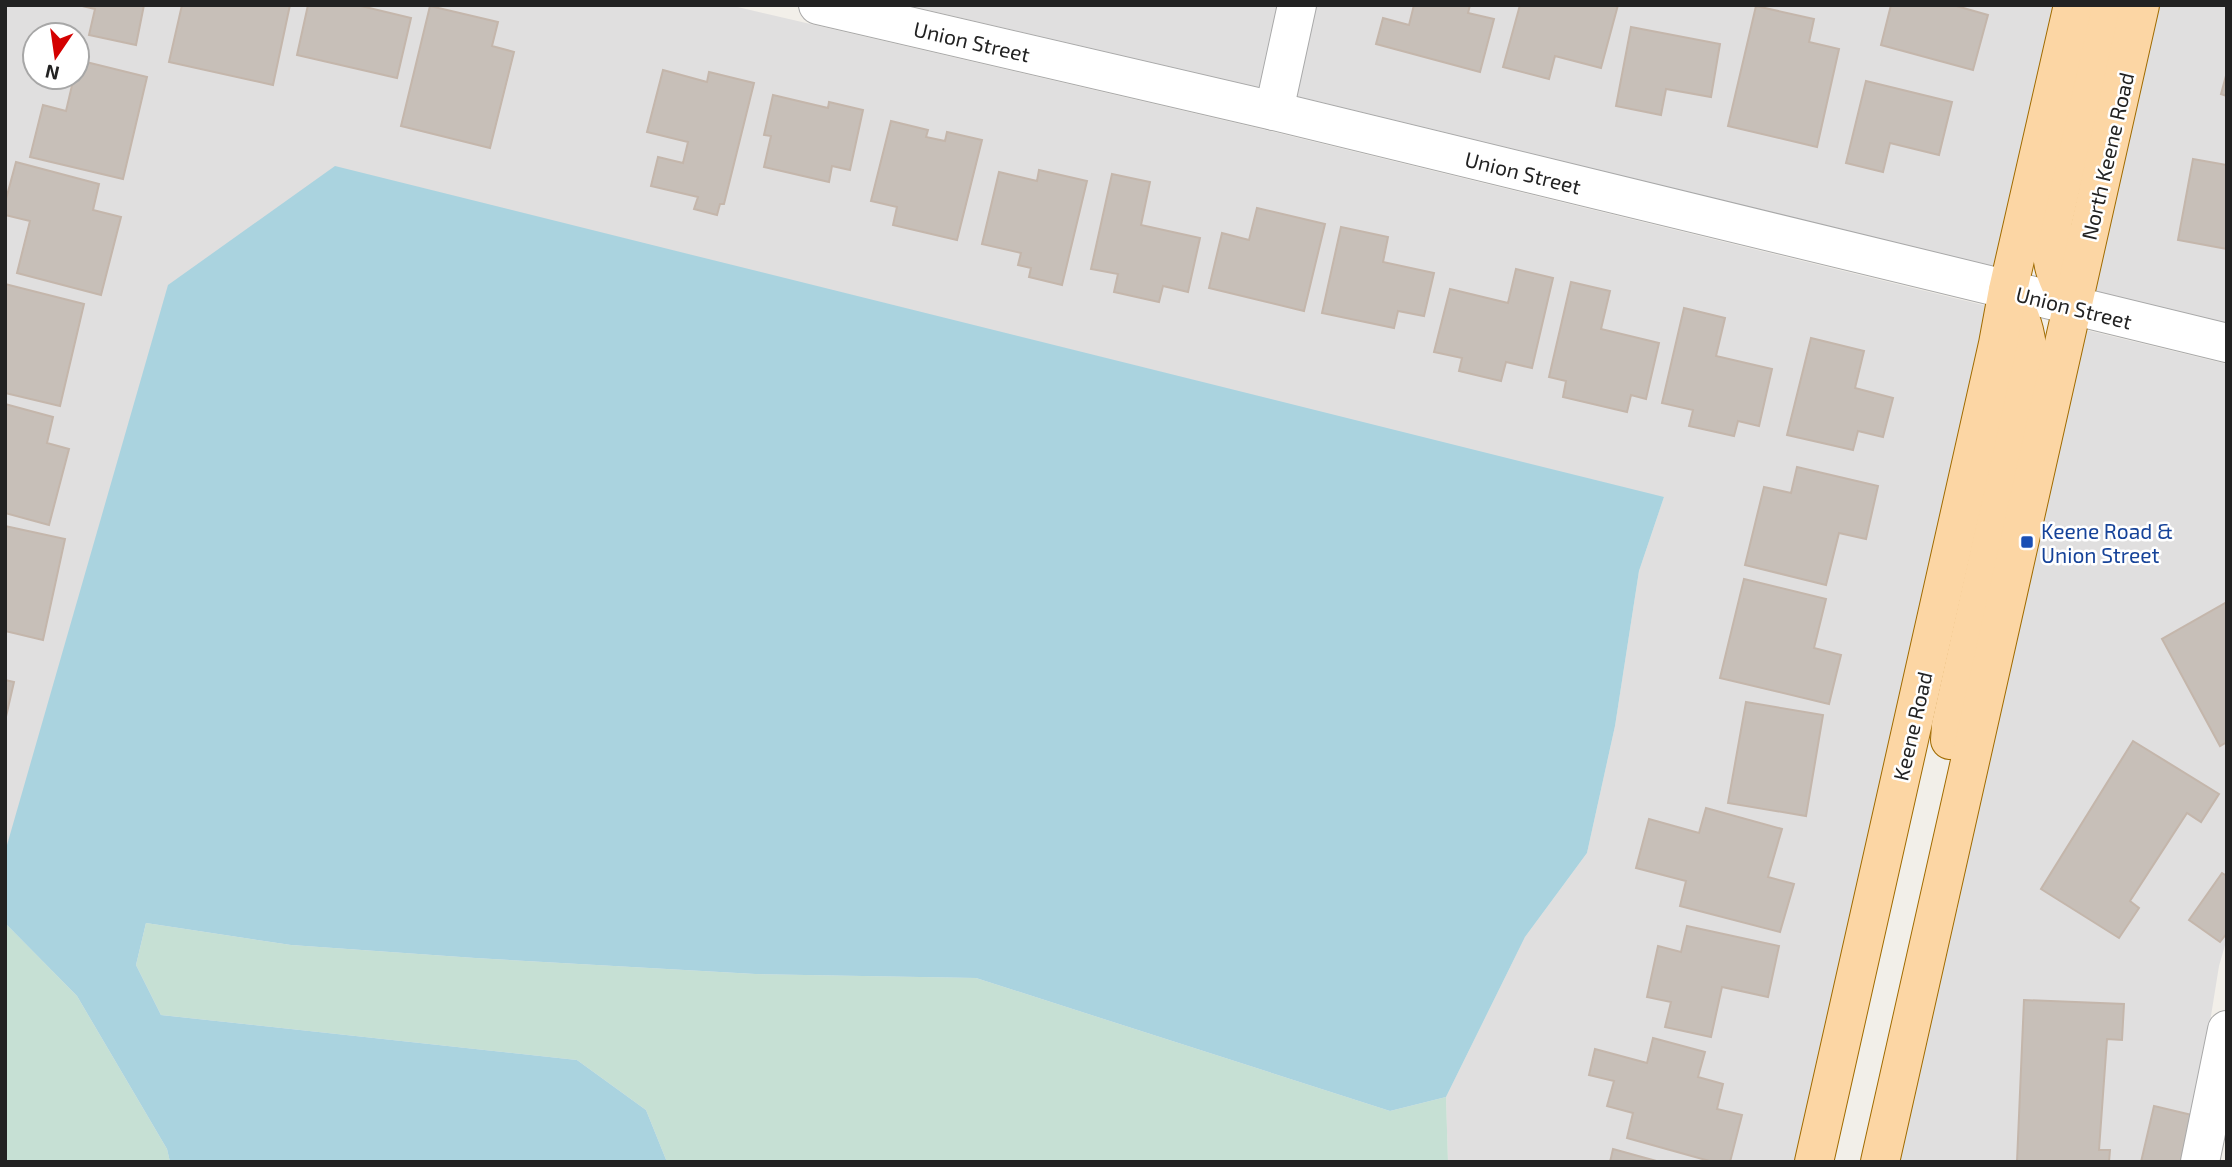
<svg xmlns="http://www.w3.org/2000/svg" width="2232" height="1167" viewBox="0 0 2232 1167" font-family="'Exo 2',sans-serif">
<style>
.residential{fill:#e0dfdf;fill-rule:evenodd}
.wetland{fill:#c6e0d4}
.water{fill:#aad3df}
.building{fill:#c7bfb8;stroke:#c4b6ab;stroke-width:2}
.lines{fill:none;stroke-linecap:round;stroke-linejoin:round}
.minor-casing{stroke:#a9a9a9;stroke-width:40}
.major-casing{stroke:#a06b00;stroke-width:40}
.minor{stroke:#fff;stroke-width:38}
.major{stroke:#fcd6a4;stroke-width:38}
.transit-dot{fill:#1a4fb4;stroke:#fff;stroke-width:2.5}
.labels{text-anchor:middle;dominant-baseline:central;stroke-width:5;stroke-linejoin:round;paint-order:stroke}
.street-label{font-size:21px;fill:#222;stroke:#fff}
.transit-label{font-size:21px;fill:#164399;stroke:#fff;text-anchor:start}
</style>
<rect width="100%" height="100%" fill="#f2efe9"/>
<!-- residential -->
<g class="residential">
<path d="M5 5H729L1270 131 1987 306 1796 1162H1448L1446 1097 1525 937 1587 853 1615 726 1639 571 1664 497 5 852ZM35 35H77V77H35Z"/>
<polygon points="906,5 1279,5 1261,88"/>
<polygon points="1315,5 2054,5 1995,267 1296,96"/>
<polygon points="2158,5 2227,5 2227,323 2094,291"/>
<polygon points="2086,330 2227,364 2227,938 2219,966 2205,1053 2181,1162 1898,1162 1955,909 1958,909 1959,891"/>
</g>
<!-- wetland -->
<g class="wetland">
<polygon points="5,923 77,996 167,1149 170,1162 5,1162"/>
<polygon points="146,923 291,945 475,958 755,974 976,978 1390,1111 1446,1097 1448,1162 667,1162 646,1110 577,1060 161,1015 136,965"/>
</g>
<!-- water -->
<polygon class="water" points="335,166 1664,497 1639,571 1615,726 1587,853 1525,937 1446,1097 1390,1111 976,978 755,974 475,958 291,945 146,923 136,965 161,1015 577,1060 646,1110 667,1162 170,1162 167,1149 77,996 5,923 5,852 168,285"/>
<!-- building -->
<g class="building">
<polygon points="78,5 144,5 136,45 89,35 95,9"/>
<polygon points="182,5 290,5 273,85 169,62"/>
<polygon points="308,5 357,5 411,18 397,78 297,55"/>
<polygon points="1414,5 1470,5 1468,13 1494,19 1480,72 1376,44 1383,18 1409,25"/>
<polygon points="1520,5 1618,5 1601,68 1555,56 1549,79 1503,67"/>
<polygon points="1891,5 1953,5 1988,15 1973,70 1881,45"/>
<polygon points="430,6 498,22 492,46 514,52 490,148 401,126"/>
<polygon points="1756,6 1814,19 1809,42 1839,49 1817,147 1728,126"/>
<polygon points="1631,27 1720,44 1711,97 1666,89 1661,115 1616,106"/>
<polygon points="78,60 147,77 123,179 30,157 43,105 66,111 74,77 77,77"/>
<polygon points="663,70 707,82 709,72 754,83 724,204 720,204 717,215 694,209 698,197 651,186 658,157 683,163 688,142 647,132"/>
<polygon points="2227,72 2227,96 2221,94"/>
<polygon points="1866,81 1952,102 1939,155 1890,143 1883,172 1846,163"/>
<polygon points="773,95 828,108 829,102 863,110 850,170 832,166 829,182 764,167 771,136 764,135"/>
<polygon points="891,121 928,130 926,137 945,141 947,132 982,140 957,240 893,225 897,207 871,201"/>
<polygon points="2193,159 2227,165 2227,249 2178,240"/>
<polygon points="16,162 99,184 93,210 121,217 101,295 17,273 30,221 5,215 5,203"/>
<polygon points="1039,170 1087,181 1062,285 1029,277 1031,268 1018,265 1021,253 982,244 999,172 1037,181"/>
<polygon points="1112,174 1150,182 1141,225 1200,238 1188,292 1163,286 1159,302 1114,292 1118,274 1091,269"/>
<polygon points="1257,208 1325,224 1304,311 1209,288 1222,233 1249,240"/>
<polygon points="1341,227 1388,237 1383,262 1434,273 1424,316 1398,311 1394,328 1322,313"/>
<polygon points="1516,269 1553,278 1532,368 1506,362 1501,381 1459,371 1462,358 1434,352 1450,289 1508,303"/>
<polygon points="1571,282 1610,291 1601,329 1659,343 1646,399 1631,395 1627,412 1563,397 1566,381 1549,377"/>
<polygon points="5,284 84,304 60,406 5,393"/>
<polygon points="1684,308 1725,318 1716,356 1772,369 1759,426 1738,421 1734,436 1689,426 1693,410 1662,403"/>
<polygon points="1811,338 1864,351 1855,388 1893,398 1883,437 1858,431 1853,450 1787,435"/>
<polygon points="5,404 53,417 47,443 69,449 49,525 5,513"/>
<polygon points="1797,467 1878,486 1866,539 1839,533 1826,585 1745,565 1764,487 1791,493"/>
<polygon points="5,526 65,539 43,640 5,631"/>
<polygon points="1744,579 1826,599 1814,648 1841,655 1829,704 1720,678"/>
<polygon points="2227,602 2227,742 2220,746 2162,639"/>
<polygon points="5,680 14,682 5,721"/>
<polygon points="1746,702 1823,715 1806,816 1728,803"/>
<polygon points="2133,741 2219,794 2201,822 2187,813 2130,901 2139,908 2119,938 2041,889"/>
<polygon points="1706,808 1782,829 1768,877 1794,884 1780,932 1680,906 1686,881 1636,868 1649,819 1699,833"/>
<polygon points="2222,873 2227,876 2227,933 2220,942 2189,920"/>
<polygon points="1687,926 1779,946 1768,997 1722,987 1711,1037 1665,1027 1671,1002 1647,997 1658,946 1681,952"/>
<polygon points="2024,1000 2124,1004 2122,1040 2107,1039 2099,1150 2110,1150 2109,1162 2017,1162"/>
<polygon points="1653,1038 1705,1052 1698,1077 1723,1084 1717,1109 1742,1115 1730,1162 1713,1162 1627,1138 1633,1113 1607,1106 1614,1081 1589,1075 1595,1049 1647,1063"/>
<polygon points="2154,1106 2192,1115 2182,1162 2141,1162"/>
<polygon points="1613,1149 1660,1162 1610,1162"/>
</g>
<g class="lines">
<!-- minor casing -->
<g class="minor-casing">
<g id="minor">
<polyline points="818,5 1274,111 2227,343"/>
<polyline points="1274,111 1297,5"/>
<polyline points="2200,1162 2227,1030"/>
</g>
</g>
<!-- major casing -->
<g class="major-casing">
<g id="major">
<path d="M2072 306C2053 273 2049 260 2053 221L2103 5"/>
<path d="M1950 740 1951 725 2029 374C2028 338 2024 323 2008 291"/>
<polyline points="1814,1162 1998,344 2008,290 2073,5"/>
<polyline points="1880,1162 2140,5"/>
</g>
</g>
<!-- minor -->
<use href="#minor" class="minor"/>
<!-- major -->
<use href="#major" class="major"/>
</g>
<!-- markers -->
<rect class="transit-dot" x="2020" y="535" width="14" height="14" rx="3.5"/>
<g class="labels">
<!-- street labels -->
<g class="street-label">
<text transform="translate(972 41) rotate(13)">Union Street</text>
<text transform="translate(2107 156) rotate(-77)">North Keene Road</text>
<text transform="translate(1523 172) rotate(14)">Union Street</text>
<text transform="translate(2074 307) rotate(14)">Union Street</text>
<text transform="translate(1912 726) rotate(-77)">Keene Road</text>
</g>
<!-- transit labels -->
<g class="transit-label">
<text x="2041" y="530">Keene Road &amp;<tspan x="2041" dy="24">Union Street</tspan></text>
</g>
</g>
<!-- border -->
<rect width="2232" height="1167" fill="none" stroke="#222222" stroke-width="14"/>
<!-- north arrow -->
<g transform="translate(56 56) rotate(193)"><circle r="33" fill="#ffffff" stroke="#a7a7a7" stroke-width="2"/>
<path d="M0-5L12 26L0 18L-12 26Z" fill="#d40000"/>
<text y="-10" font-size="19" font-weight="bold" text-anchor="middle" fill="#222222">N</text>
</g>
</svg>
